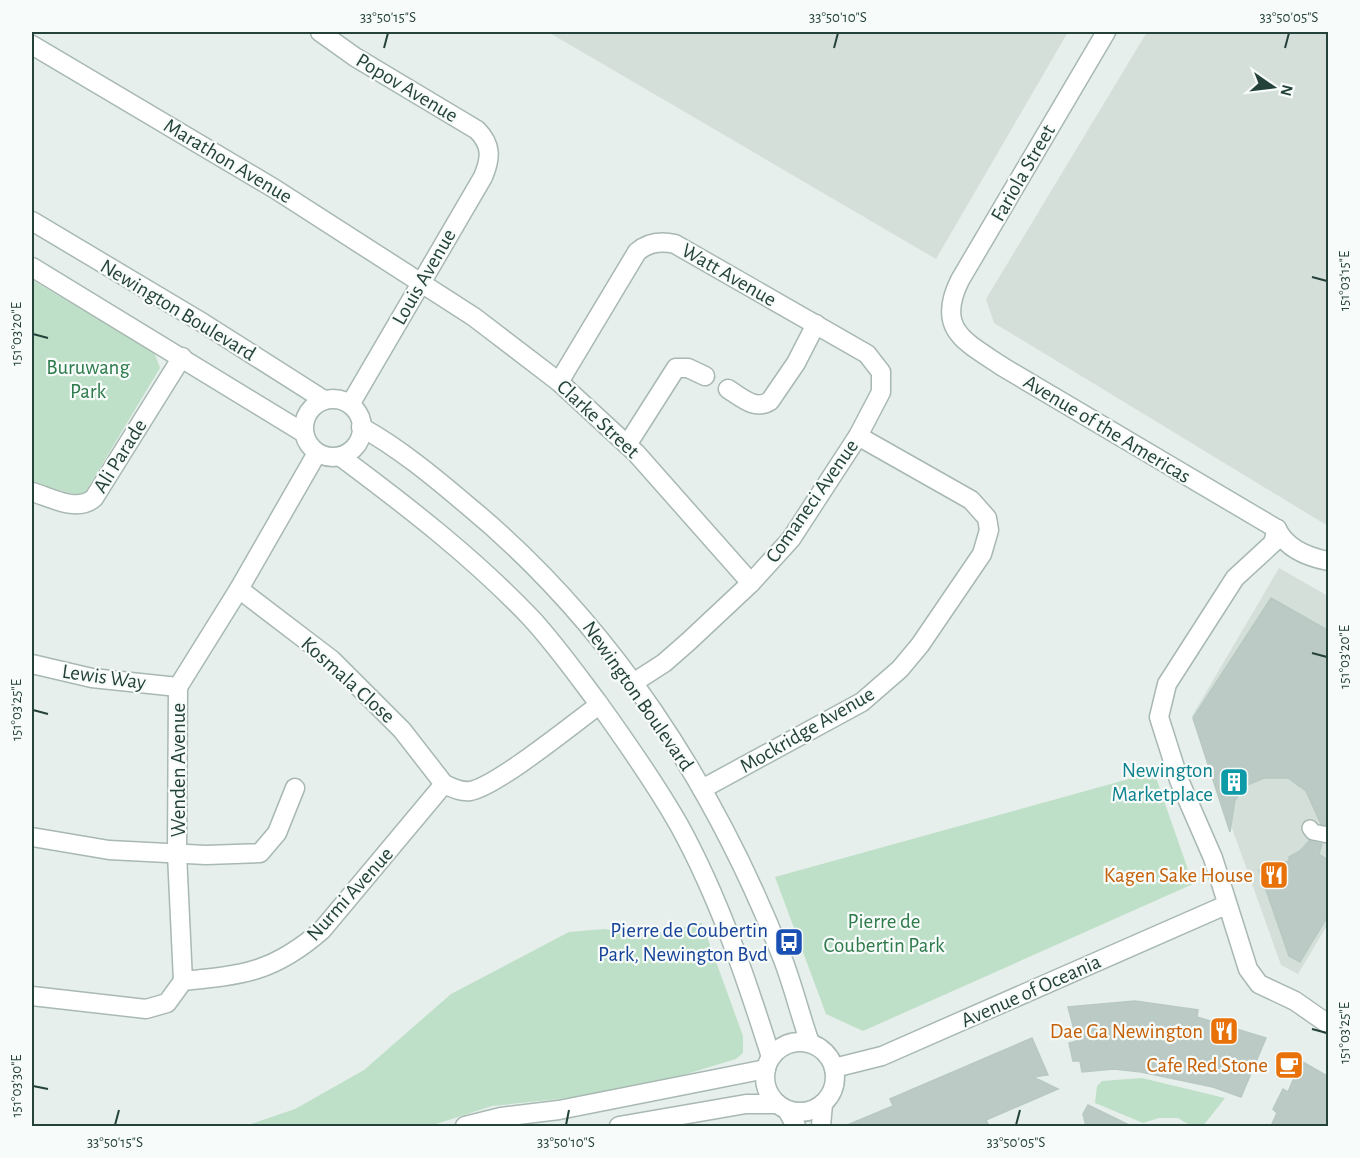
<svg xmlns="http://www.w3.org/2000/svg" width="1360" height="1158" viewBox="0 0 1360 1158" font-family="'Alegreya Sans',sans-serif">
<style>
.built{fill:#d4dfda}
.green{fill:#bfe0c8}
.building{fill:#bbcac4;stroke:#b8c9c2;stroke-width:1.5}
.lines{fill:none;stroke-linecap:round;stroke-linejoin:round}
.pedestrian-casing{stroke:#a8b8b2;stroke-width:18}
.minor-casing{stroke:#a8b8b2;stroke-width:21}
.tertiary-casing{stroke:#a8b8b2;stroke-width:21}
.pedestrian{stroke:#fff;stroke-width:15}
.minor{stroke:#fff;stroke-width:18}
.tertiary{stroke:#fff;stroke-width:18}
.ticks{fill:none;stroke:#24423a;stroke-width:2}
.labels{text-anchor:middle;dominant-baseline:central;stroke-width:4.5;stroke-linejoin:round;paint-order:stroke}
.street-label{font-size:21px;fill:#24423a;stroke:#f7fbf9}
.park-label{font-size:21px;fill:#2d7a4b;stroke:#f7fbf9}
.culture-label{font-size:21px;fill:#0d838f;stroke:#f7fbf9;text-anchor:end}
.food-label{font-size:21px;fill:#c56008;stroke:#f7fbf9;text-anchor:end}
.transit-label{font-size:21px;fill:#164399;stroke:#f7fbf9;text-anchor:end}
.neatline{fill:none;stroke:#24423a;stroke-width:2}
.ticks-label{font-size:15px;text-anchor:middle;fill:#24423a}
</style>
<rect width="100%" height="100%" fill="#e6efeb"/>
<!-- built -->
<g class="built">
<polygon points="548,32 1068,32 936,259"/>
<polygon points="1147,32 1328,32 1328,526 994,323 986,299"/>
<polygon points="1279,568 1328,596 1328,924 1298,974 1281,965 1192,716"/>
</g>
<!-- green -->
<g class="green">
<polygon points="32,280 154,352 160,368 83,496 32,483"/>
<polygon points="1154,772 1193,884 863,1031 826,1014 775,877"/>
<polygon points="702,923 743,1036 743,1053 736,1059 627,1092 492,1106 430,1126 245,1126 295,1109 364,1070 451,994 569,932 604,929 635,933 662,932"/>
<polygon points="1142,1078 1225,1098 1203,1126 1191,1126 1178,1118 1159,1118 1143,1123 1095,1103 1097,1086 1102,1081"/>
</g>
<!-- building -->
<g class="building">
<polygon points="1271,598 1329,631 1329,825 1321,824 1306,791 1288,778 1264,778 1245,786 1235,800 1230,832 1193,718"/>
<polygon points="1309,841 1322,844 1319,854 1329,861 1329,914 1300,962 1289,956 1259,870 1289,861 1289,857 1300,851"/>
<polygon points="1135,1001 1198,1010 1197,1017 1266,1038 1241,1097 1213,1087 1141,1072 1114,1069 1082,1072 1080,1061 1073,1061 1069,1043 1077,1041 1068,1007"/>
<polygon points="1032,1038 1048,1075 1033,1077 1058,1089 986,1120 989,1126 845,1126 893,1106 890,1099"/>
<polygon points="1301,1061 1329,1077 1329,1126 1271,1126 1277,1113 1273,1109 1283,1089 1288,1092"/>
<polygon points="1088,1105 1131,1126 1086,1126 1083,1114"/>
</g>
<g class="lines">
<!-- pedestrian casing -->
<g class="pedestrian-casing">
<polyline id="pedestrian" points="1310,828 1313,832 1328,835"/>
</g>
<!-- minor casing -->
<g class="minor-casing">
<g id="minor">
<path d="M320 32 355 57 477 130C492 145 491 158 483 177L351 403"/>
<path d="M1106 32 960 280C935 330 966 342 1003 367L1277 529"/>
<polyline points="32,45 275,189 474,317 559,382 636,453 751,583"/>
<path d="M559 382 637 252C648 242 661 241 675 244L867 354 881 372V392L858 436 791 539 751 583 688 642 664 663 633 683"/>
<path d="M728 389C741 397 755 411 770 401L796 363 816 324"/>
<polyline points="627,445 676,368 688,368 705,376"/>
<path d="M32 492C50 497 77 513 94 498L182 357"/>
<polyline points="239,589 332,660 402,730 444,784"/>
<polyline points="32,664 92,678 178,687"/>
<polyline points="702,789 862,702 900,669 920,645 982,554 989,530 987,518 971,500 858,436"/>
<polyline points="32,837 109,850 206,855 260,853 277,833 295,788"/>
<polyline points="183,981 177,854 178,687 239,589 317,453"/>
<path d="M32 996 146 1009 167 1003 183 981C244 975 274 972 322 930L444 784C453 788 460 792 470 791 496 787 574 723 599 705"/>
<polyline points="787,1110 796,1126"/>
<polyline points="821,1126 823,1104"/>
</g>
</g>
<!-- tertiary casing -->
<g class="tertiary-casing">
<g id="tertiary">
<polyline points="32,221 203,323 324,400"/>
<polyline points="32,267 304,433"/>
<circle cx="333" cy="428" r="29"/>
<path d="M361 427C399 448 434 477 467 505 611 624 714 784 782 957 793 985 800 1015 810 1043"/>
<path d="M341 457C408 507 474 558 531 618 556 645 577 675 599 704 627 743 655 783 679 825 719 898 746 978 771 1057"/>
<polyline points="1277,529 1273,543 1235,578 1167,684 1159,717 1179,780 1213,858 1248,969 1259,984 1295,1001 1328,1024"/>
<path d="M1277 529C1286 548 1308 557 1328 561"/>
<circle cx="800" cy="1077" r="35"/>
<polyline points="834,1068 882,1056 1226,905"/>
<polyline points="465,1126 501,1117 559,1110 766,1069"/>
<polyline points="619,1126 746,1104 777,1104"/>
</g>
</g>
<!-- pedestrian -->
<use href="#pedestrian" class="pedestrian"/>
<!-- minor -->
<use href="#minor" class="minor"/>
<!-- tertiary -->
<use href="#tertiary" class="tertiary"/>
</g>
<!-- ticks -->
<path class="ticks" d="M384 48 388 33M834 48 838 33M1285 48 1289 33M1312 277 1327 281M33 334 48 338M1312 653 1327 657M33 710 48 714M1312 1029 1327 1033M33 1086 48 1089M115 1125 119 1110M566 1125 569 1110M1016 1125 1020 1110"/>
<!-- icons -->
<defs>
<g id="building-square" transform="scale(1.5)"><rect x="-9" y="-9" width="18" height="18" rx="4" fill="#0f9aa8" stroke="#f7fbf9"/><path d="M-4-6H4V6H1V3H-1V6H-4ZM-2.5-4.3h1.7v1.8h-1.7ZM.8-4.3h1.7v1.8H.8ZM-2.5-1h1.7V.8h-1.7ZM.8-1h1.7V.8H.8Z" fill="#fff"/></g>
<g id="restaurant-square" transform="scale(1.5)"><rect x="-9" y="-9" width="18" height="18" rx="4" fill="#e8710a" stroke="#f7fbf9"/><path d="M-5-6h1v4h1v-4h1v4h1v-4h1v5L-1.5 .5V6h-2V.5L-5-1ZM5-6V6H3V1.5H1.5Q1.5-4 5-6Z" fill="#fff"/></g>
<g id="bus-square" transform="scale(1.5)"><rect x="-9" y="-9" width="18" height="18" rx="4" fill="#1a4fb4" stroke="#f7fbf9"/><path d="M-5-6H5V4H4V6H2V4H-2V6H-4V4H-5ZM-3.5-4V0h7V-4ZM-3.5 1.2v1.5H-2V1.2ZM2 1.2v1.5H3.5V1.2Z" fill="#fff"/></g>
<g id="cafe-square" transform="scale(1.5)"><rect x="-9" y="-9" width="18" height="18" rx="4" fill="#e8710a" stroke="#f7fbf9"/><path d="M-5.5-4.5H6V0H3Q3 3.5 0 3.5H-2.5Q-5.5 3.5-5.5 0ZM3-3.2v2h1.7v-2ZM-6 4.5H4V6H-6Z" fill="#fff"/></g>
</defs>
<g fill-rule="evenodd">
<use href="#building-square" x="1234" y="782"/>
<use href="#restaurant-square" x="1274" y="875"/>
<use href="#bus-square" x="789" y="942"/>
<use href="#restaurant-square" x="1224" y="1031"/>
<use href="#cafe-square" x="1289" y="1065"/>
</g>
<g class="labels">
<!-- street labels -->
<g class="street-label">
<text transform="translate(407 88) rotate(31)">Popov Avenue</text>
<text transform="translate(228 161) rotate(31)">Marathon Avenue</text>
<text transform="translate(1023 173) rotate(-60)">Fariola Street</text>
<text transform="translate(729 275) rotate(30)">Watt Avenue</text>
<text transform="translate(424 277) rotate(-60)">Louis Avenue</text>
<text transform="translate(178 310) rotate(31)">Newington Boulevard</text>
<text transform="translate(598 419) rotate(43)">Clarke Street</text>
<text transform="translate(1107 429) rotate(31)">Avenue of the Americas</text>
<text transform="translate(120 456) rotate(-58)">Ali Parade</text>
<text transform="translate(812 501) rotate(-55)">Comaneci Avenue</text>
<text transform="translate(104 677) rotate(8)">Lewis Way</text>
<text transform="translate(348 680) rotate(42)">Kosmala Close</text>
<text transform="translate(638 696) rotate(55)">Newington Boulevard</text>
<text transform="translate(807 730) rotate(-30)">Mockridge Avenue</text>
<text transform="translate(178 770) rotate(-90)">Wenden Avenue</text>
<text transform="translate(350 894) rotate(-48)">Nurmi Avenue</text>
<text transform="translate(1031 991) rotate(-24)">Avenue of Oceania</text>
</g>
<!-- park labels -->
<g class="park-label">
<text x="88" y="367">Buruwang<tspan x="88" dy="24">Park</tspan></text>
<text x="884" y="921">Pierre de<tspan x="884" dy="24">Coubertin Park</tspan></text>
</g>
<!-- culture labels -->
<g class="culture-label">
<text x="1213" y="770">Newington<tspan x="1213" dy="24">Marketplace</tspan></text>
</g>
<!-- food labels -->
<g class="food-label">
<text x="1253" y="875">Kagen Sake House</text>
<text x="1203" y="1031">Dae Ga Newington</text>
<text x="1268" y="1065">Cafe Red Stone</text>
</g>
<!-- transit labels -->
<g class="transit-label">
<text x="768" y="930">Pierre de Coubertin<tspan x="768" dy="24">Park, Newington Bvd</tspan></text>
</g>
</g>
<!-- border -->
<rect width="1360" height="1158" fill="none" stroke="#f7fbf9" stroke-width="66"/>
<!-- north arrow -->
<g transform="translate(1273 87) rotate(104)" stroke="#f7fbf9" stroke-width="4.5" paint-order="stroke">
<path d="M0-4.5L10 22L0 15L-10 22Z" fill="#24423a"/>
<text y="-9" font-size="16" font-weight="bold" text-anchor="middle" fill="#24423a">N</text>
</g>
<rect x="33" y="33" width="1294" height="1092" class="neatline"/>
<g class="ticks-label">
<text x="388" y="22">33°50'15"S</text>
<text x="838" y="22">33°50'10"S</text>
<text x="1289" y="22">33°50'05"S</text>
<text transform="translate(1344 281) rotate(-90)" y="5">151°03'15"E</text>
<text transform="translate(16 334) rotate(-90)" y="5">151°03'20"E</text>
<text transform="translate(1344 657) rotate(-90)" y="5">151°03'20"E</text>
<text transform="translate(16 710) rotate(-90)" y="5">151°03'25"E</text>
<text transform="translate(1344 1033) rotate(-90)" y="5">151°03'25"E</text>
<text transform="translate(16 1086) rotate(-90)" y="5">151°03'30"E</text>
<text x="115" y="1147">33°50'15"S</text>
<text x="566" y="1147">33°50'10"S</text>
<text x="1016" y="1147">33°50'05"S</text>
</g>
</svg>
